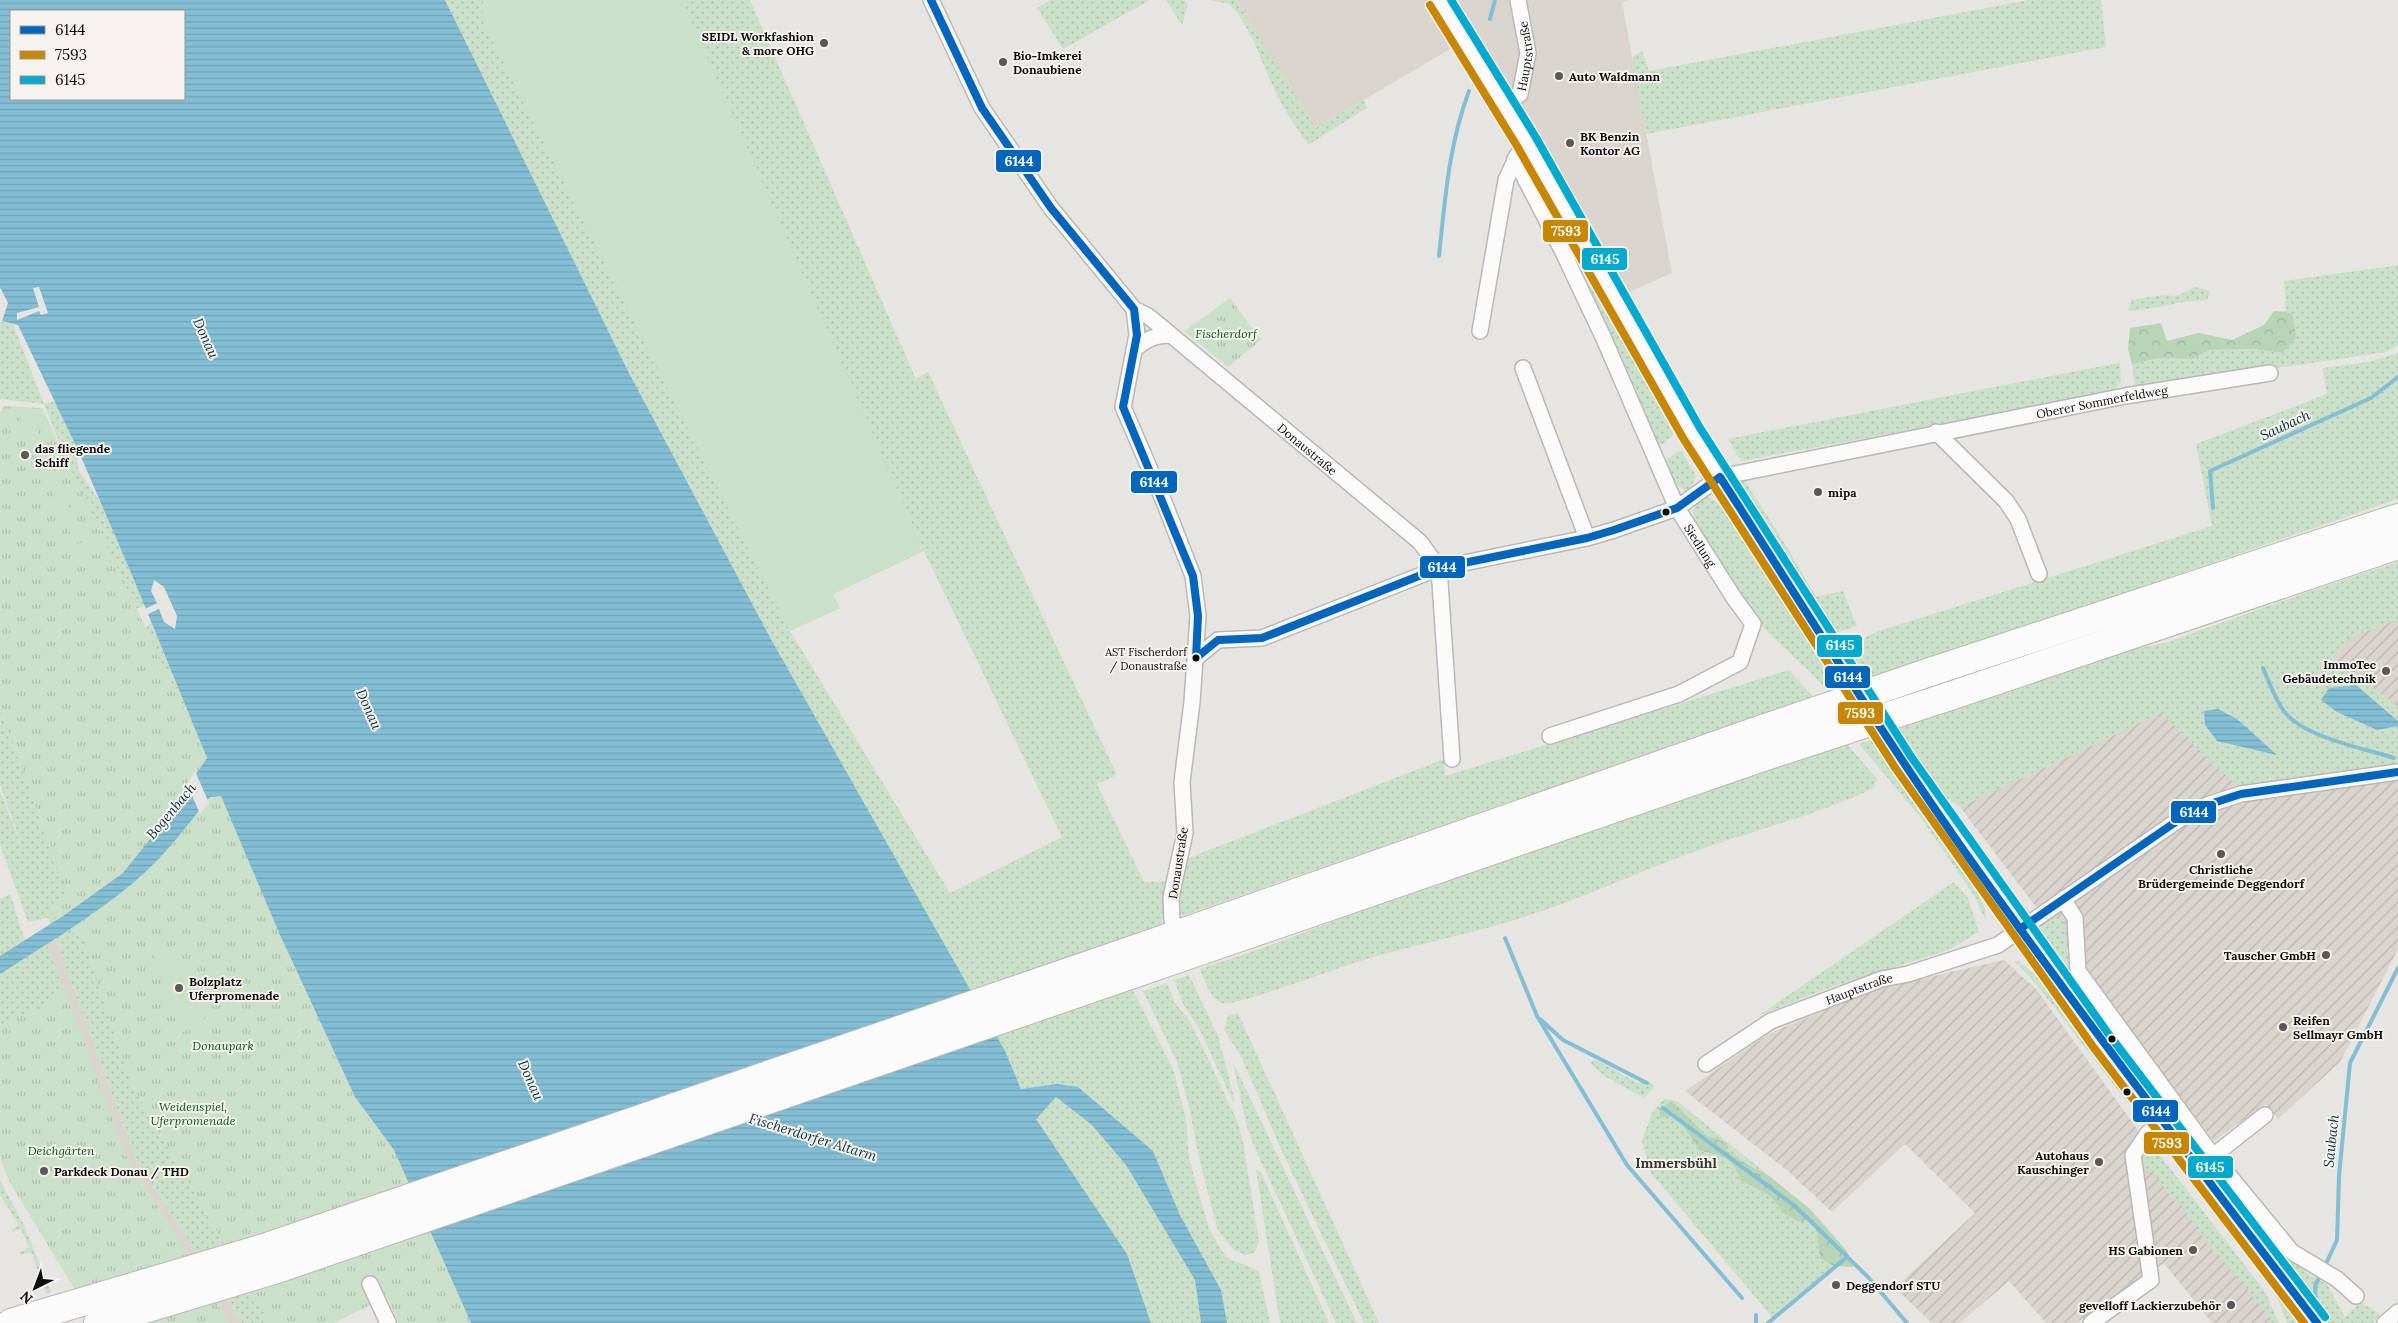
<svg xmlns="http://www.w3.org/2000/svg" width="2398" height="1323" viewBox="0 0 2398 1323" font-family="Lora,serif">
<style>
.built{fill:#d9d5ce}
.industrial{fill:url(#industrial-furrows)}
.grass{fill:url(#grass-dots);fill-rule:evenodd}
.forest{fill:url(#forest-crowns)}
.park{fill:url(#park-tufts)}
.garden{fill:#cae0c9}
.water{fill:url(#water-rules);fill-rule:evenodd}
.pier{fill:#e7e5e2}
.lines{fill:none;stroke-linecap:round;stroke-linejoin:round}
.stream{stroke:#83bed4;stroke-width:4}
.street-casing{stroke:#bab8b6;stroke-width:18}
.secondary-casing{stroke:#bab8b6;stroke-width:24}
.highway-casing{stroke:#bab8b6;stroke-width:30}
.street{stroke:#fbfbfb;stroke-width:15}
.secondary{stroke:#fbfbfb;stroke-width:21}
.highway{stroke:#fbfbfb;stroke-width:28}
.highway-bridge-casing{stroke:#bab8b6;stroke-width:30;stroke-linecap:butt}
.highway-bridge{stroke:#fbfbfb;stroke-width:28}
.bus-1-casing{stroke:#f6f3ee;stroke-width:11}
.bus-2-casing{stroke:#f6f3ee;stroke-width:11}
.bus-3-casing{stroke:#f6f3ee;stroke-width:11}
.bus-1{stroke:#0065bd;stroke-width:8}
.bus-2{stroke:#c88702;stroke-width:8}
.bus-3{stroke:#00a9ce;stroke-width:8}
.poi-dot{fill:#595856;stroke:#f6f3ee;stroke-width:2}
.bus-dot{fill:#0d0c0a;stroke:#f6f3ee;stroke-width:2}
.labels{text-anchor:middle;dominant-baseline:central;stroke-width:4;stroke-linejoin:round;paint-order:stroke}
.bus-label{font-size:11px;fill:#0d0c0a;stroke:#f6f3ee;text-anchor:end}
.poi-label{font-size:12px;font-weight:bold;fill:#0d0c0a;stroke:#f6f3ee;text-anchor:start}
.street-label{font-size:12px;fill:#0d0c0a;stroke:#f6f3ee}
.park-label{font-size:12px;font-style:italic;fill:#025a18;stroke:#f6f3ee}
.water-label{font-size:14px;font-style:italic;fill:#0c3442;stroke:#f6f3ee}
.neighbourhood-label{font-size:14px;font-weight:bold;fill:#3a3835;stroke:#f6f3ee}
.line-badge{stroke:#f6f3ee;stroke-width:2}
.badge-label{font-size:14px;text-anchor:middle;font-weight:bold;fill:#fff}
</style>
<defs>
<pattern id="industrial-furrows" width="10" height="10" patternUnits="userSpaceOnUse" patternTransform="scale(1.25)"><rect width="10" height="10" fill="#d9d5ce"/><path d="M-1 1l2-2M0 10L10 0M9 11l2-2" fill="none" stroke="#b9b6b0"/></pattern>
<pattern id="grass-dots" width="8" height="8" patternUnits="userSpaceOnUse" patternTransform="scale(1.25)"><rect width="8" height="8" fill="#cae0c9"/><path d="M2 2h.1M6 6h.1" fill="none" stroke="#acbfab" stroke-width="1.8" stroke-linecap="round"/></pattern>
<pattern id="forest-crowns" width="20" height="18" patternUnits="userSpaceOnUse" patternTransform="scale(1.25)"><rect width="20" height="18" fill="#b7d4b6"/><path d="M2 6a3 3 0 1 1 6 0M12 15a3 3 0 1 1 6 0" fill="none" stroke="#9cb59b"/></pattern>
<pattern id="park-tufts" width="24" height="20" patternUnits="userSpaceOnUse" patternTransform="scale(1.25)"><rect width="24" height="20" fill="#cae0c9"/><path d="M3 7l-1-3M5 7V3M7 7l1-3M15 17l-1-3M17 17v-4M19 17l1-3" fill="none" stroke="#acbfab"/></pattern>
<pattern id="water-rules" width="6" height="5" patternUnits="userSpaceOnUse" patternTransform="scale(1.25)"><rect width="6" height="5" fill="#83bed4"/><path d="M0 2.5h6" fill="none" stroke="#70a2b5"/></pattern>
</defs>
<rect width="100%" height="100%" fill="#e7e5e2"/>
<!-- built -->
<g class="built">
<polygon points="1236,0 1628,0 1622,2 1672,273 1627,293 1469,38 1316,128"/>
<polygon points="55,937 135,1157 242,1323 229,1323 126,1156 46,943"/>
</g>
<!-- industrial -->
<g class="industrial">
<polygon points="2398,619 2398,707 2334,659 2349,638"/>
<polygon points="2161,713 2237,786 2398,763 2398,949 2340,1062 2278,1119 2266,1104 2214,1141 1960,807"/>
<polygon points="2004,960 2036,989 2277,1323 2212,1323 2164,1263 2076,1323 2046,1323 2009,1281 1960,1323 1932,1323 1895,1288 1975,1213 1905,1144 1832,1212 1788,1171 1685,1091 1770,1033 1877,989"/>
</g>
<!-- grass -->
<g class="grass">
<path d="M445 0H750L916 379 928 372 1117 775 1097 784 1144 882 1168 881 1170 883 1161 926 970 991 772 641 629 373ZM924 551 1062 837 950 893 790 631 840 608 833 594Z"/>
<polygon points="1051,0 1150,0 1063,49 1037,8"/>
<polygon points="1166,0 1184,0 1188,4 1182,25"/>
<path d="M1209 0H1236L1316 128 1364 100 1367 108 1308 145C1297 127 1282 108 1274 89 1261 60 1251 28 1230 4Z"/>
<polygon points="2029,0 2101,0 2106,47 1646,134 1632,57 1642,51 1649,71"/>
<polygon points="1465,68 1470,68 1506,130 1503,131"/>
<polygon points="1566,238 1580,262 1595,282 1673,434 1672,437 1661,445 1658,444 1563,240"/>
<polygon points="2398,265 2398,345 2386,352 2154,386 2135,387 2132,364 2159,358 2192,359 2209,350 2253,349 2283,353 2292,313 2274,311 2286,311 2284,281"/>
<path d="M2195 287 2210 291 2207 300C2179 300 2156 310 2128 311L2131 300 2164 295 2176 296Z"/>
<polygon points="3,322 13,324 44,404 55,401 77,447 78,470 102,504 145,606 135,609 112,573 44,404 0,399 0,323"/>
<polygon points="2398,353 2398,499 1861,683 1839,649 1879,631 2212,526 2196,444 2327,394 2323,368 2368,362"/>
<polygon points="2118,363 2120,364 2121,382 2112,393 1741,461 1728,439"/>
<polygon points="1681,450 1696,476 1691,488 1684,490 1677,485 1665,460"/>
<polygon points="1745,477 1748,486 1779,534 1816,597 1843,591 1857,626 1839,632 1826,631 1740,492 1738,484"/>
<path d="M1709 497 1721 506 1737 527 1841 690 1831 694C1803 663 1770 638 1744 606 1727 585 1710 548 1695 524L1693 511 1697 502Z"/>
<polygon points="2398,562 2398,619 2349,638 2334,659 2398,707 2398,763 2237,786 2161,713 1960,807 1931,786 1889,723 2083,661 2168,642 2316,589"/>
<polygon points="151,622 207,758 145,629"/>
<polygon points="1789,670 1816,700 1490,809 1182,916 1178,893 1186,859 1444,759 1445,776"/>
<polygon points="0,707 94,968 132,1085 270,1323 242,1323 135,1157 48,918 28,922 0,845 0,791 25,855 0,785"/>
<polygon points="1873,739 1977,893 1985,908 1986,922 1975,897 1921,818 1859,744"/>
<path d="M1847 744 1877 779 1874 788C1817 815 1755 830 1696 851 1640 871 1586 897 1530 915 1471 935 1410 945 1351 964 1331 970 1235 1007 1222 1003 1209 998 1205 980 1200 969L1260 949 1546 841Z"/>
<polygon points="1954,882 1968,898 1979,932 1949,950 1829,988 1758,1016"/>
<polygon points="10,894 25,940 0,956 0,899"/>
<path d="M2052 915 2058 916 2064 923 2070 975 2085 998 2083 1000 2040 938C2039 926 2043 922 2052 915Z"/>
<polygon points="46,943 65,990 38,1008 0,1025 0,974"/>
<polygon points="2014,961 2019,961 2040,980 2125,1091 2129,1098 2127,1102 2037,985"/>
<polygon points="1189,975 1218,1036 1235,1101 1233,1102 1199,1028 1184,1006 1174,980"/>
<polygon points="1167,983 1175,1003 1189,1020 1204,1050 1238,1123 1244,1147 1259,1243 1254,1253 1245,1255 1234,1250 1218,1231 1198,1154 1190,1111 1177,1062 1143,991"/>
<polygon points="1131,986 1173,1069 1186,1118 1189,1158 1209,1229 1226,1257 1259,1271 1270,1323 1227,1323 1221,1290 1180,1215 1153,1151 1057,1084 1022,1089 993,1031"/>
<polygon points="1238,1013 1379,1323 1364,1323 1284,1156 1241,1056 1224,1030 1228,1016"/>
<polygon points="2116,1040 2186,1131 2185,1135 2281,1252 2311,1276 2327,1284 2345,1317 2360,1302 2380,1314 2373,1323 2327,1323 2114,1045"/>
<polygon points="1596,1060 1638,1083 1647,1080 1655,1086 1644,1098 1604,1076 1590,1063"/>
<polygon points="1233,1062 1357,1323 1336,1323 1253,1144 1246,1124"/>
<polygon points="1056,1097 1092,1125 1126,1165 1195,1280 1201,1323 1151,1323 1127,1254 1035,1119"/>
<polygon points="1664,1099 1677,1101 1768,1175 1748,1165 1727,1151 1727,1143 1706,1135 1672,1101 1676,1115 1700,1151 1718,1153 1738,1170 1750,1186 1770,1196 1783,1213 1803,1222 1805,1218 1816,1228 1820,1258 1834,1266 1772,1317 1651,1173 1642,1141 1652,1113"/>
<polygon points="2153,1146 2266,1293 2279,1323 2268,1323 2272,1320 2218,1254 2214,1253 2177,1199 2174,1201 2150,1168 2142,1176 2140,1159 2144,1148"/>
<polygon points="2163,1146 2169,1149 2289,1306 2289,1310 2299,1323 2287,1323 2276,1294"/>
<polygon points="1256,1169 1261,1172 1329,1323 1280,1323"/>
<polygon points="0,1180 24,1225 51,1292 46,1294 31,1252 20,1255 19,1252 29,1248 21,1229 12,1232 11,1230 19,1225 0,1195"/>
</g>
<!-- forest -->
<g class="forest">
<polygon points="2274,311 2292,313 2296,337 2283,353 2253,349 2209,350 2192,359 2159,358 2132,364 2128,349 2130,328 2161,323 2167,341 2199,333 2232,340 2264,325"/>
<path d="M1672 1101 1706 1135 1727 1143V1151L1748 1165 1768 1175 1810 1209 1847 1251 1853 1267 1834 1266 1820 1258 1816 1228 1805 1219 1802 1223 1783 1213 1770 1196 1740 1180C1736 1160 1719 1153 1700 1151L1676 1115 1660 1118 1659 1109Z"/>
</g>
<!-- park -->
<g class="park">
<polygon points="1230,298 1261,340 1228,367 1184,331"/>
<polygon points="4,406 42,408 207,758 287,951 355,1097 394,1150 471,1323 398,1323 387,1297 334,1323 270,1323 132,1085 81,933 67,933 54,918 51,909 67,895 0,707 0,414"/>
<polygon points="65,990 126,1156 229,1323 94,1323 90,1314 10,1183 0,1158 0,1025 38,1008"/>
</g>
<!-- garden -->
<g class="garden">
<polygon points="483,0 682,0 924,550 833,594 840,608 790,631 482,20"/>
<polygon points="17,410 28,410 58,480 47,481"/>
<polygon points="50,487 60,487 81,534 73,540"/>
<polygon points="86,542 97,570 86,569 75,544"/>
<polygon points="178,944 206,1023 180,1033 152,953"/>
</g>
<!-- water -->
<g class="water">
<path d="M0 0H445L629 373 772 641 1005 1051 1021 1089 1057 1084 1078 1087 1153 1151 1180 1215 1221 1290 1227 1323H1201L1195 1280 1126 1165 1092 1125 1056 1097 1036 1119 1127 1254 1151 1323H471L394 1150 355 1097 280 935 221 796 210 797C186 827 163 858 133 883 92 917 45 945 0 974V956L63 916 123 873 166 819 207 758 132 575 78 450 18 325 2 321 8 303 0 287ZM11 11H184V99H11Z"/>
<polygon points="2356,685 2398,721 2398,726 2377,730 2337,712 2321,700 2329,688"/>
<polygon points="2218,709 2237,719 2277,755 2217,741 2205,725 2204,711"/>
</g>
<!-- pier -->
<g class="pier">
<polygon points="39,287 48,313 41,315 39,311 17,320 17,313 39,307 33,288"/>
<polygon points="154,580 164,587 177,616 175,629 164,622 159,609 146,615 143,610 157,603 151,591"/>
<polygon points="195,771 209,803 200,814 187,784"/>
</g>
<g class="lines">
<!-- stream -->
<g class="stream">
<polyline points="1490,19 1495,0"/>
<path d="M1439 256C1445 199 1449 144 1469 91"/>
<polyline points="2213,508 2210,471 2371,398 2398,377"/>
<path d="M2263 668C2269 682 2275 698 2283 710 2302 737 2363 748 2394 758"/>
<polyline points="1505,938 1537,1016 1627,1165 1742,1298"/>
<polyline points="1540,1019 1563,1040 1647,1083"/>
<polyline points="1663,1108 1796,1207 1868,1277 1907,1323"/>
<polyline points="2324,1268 2337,1240 2339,1176 2350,1063 2398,968"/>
<polyline points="2316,1308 2315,1286 2321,1274"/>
<polyline points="1756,1323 1756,1315"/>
<polyline points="1768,1323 1847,1257"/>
</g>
<!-- street casing -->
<g class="street-casing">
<g id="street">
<path id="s1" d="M931 0 982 108 1051 208 1134 309 1148 316 1171 335 1420 542 1439 568 1452 759"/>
<path id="s2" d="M1504 105 1520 94 1528 53 1518 0"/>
<path id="s3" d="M1515 159 1562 250 1604 339 1677 508 1734 598 1753 624 1740 662 1679 694 1550 736"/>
<polyline points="1134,309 1137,335 1123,407 1164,502 1193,576 1198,616 1192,702 1182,782 1185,833 1171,897 1172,920"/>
<polyline points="1480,331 1506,180 1518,154"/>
<path d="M1134 350C1146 339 1155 335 1171 335"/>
<polyline points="1523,368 1587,538"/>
<polyline points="1936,432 2006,501 2018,519 2039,574"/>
<path id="s4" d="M1196 658 1218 640 1262 638 1439 568 1587 538 1614 530 1677 508 1720 477 2125 396 2270 373"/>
<polyline points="2063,899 2075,918 2078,971 2213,1156 2292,1252 2337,1279 2356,1296"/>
<path id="s5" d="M1706 1064 1771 1021 1882 979 1908 974 1998 945 2177 821 2207 805 2241 794 2398 772"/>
<polyline points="2213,1156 2265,1115"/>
<polyline points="370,1284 388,1323"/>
<polyline points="2091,1323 2151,1280 2133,1155 2148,1133 2164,1121"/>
<polyline points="2385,1323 2398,1312"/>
</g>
</g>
<!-- secondary casing -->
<g class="secondary-casing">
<polyline id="secondary" points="1439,0 1526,141 1598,266 1691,433 1904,764 2102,1042 2317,1323"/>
</g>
<!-- highway casing -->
<g class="highway-casing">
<g id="highway">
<polyline points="1933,671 2398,518"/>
<polyline points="1941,699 2398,545"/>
<polyline points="11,1323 264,1248 1150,944 1754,732"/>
<polyline points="98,1323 277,1269 1763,757"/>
</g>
</g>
<!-- street -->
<use href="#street" class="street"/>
<!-- secondary -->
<use href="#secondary" class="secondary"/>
<!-- highway -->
<use href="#highway" class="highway"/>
<!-- highway-bridge casing -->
<g class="highway-bridge-casing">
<g id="highway-bridge">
<polyline points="1754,732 1933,671"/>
<polyline points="1763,757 1941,699"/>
</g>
</g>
<!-- highway-bridge -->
<use href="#highway-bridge" class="highway-bridge"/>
<!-- bus-1 casing -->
<g class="bus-1-casing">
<g id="bus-1">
<polyline points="931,0 982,108 1051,208 1134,309 1137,335 1123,407 1193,576 1198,616 1196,658"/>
<path d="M1196 658 1218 640 1262 638 1439 568 1587 538 1614 530 1677 508 1720 477C1800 601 1877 727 1962 848 2076 1009 2197 1166 2317 1323"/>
<polyline points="2020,929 2177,821 2207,805 2241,794 2398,772"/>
</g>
</g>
<!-- bus-2 casing -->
<g class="bus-2-casing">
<polyline id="bus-2" points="1430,5 1517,146 1683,438 1896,769 2094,1048 2304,1323"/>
</g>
<!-- bus-3 casing -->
<g class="bus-3-casing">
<polyline id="bus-3" points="1451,0 1535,136 1700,428 1912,758 2110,1036 2325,1317"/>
</g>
<!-- bus-1 -->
<use href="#bus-1" class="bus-1"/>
<!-- bus-2 -->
<use href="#bus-2" class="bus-2"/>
<!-- bus-3 -->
<use href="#bus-3" class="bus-3"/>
</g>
<!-- markers -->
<g class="poi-dot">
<circle cx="824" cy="43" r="5"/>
<circle cx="1003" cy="62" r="5"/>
<circle cx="1559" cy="76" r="5"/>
<circle cx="1570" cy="143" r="5"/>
<circle cx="25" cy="455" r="5"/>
<circle cx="1818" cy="492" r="5"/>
<circle cx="2386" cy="671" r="5"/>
<circle cx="2221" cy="854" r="5"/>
<circle cx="2326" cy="955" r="5"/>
<circle cx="179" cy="988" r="5"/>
<circle cx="2283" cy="1027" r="5"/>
<circle cx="2099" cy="1162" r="5"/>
<circle cx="44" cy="1171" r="5"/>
<circle cx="2193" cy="1250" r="5"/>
<circle cx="1836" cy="1285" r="5"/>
<circle cx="2231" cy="1305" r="5"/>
</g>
<g class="bus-dot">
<circle cx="1666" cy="512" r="4.5"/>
<circle cx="1196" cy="658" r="4.5"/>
<circle cx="2112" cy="1039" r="4.5"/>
<circle cx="2127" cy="1092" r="4.5"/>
</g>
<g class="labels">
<!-- bus labels -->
<g class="bus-label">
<text x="1187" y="652">AST Fischerdorf<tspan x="1187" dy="14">/ Donaustraße</tspan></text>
</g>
<!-- poi labels -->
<g class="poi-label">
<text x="814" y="36" text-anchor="end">SEIDL Workfashion<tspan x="814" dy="14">&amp; more OHG</tspan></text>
<text x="1013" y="55">Bio-Imkerei<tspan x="1013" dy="14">Donaubiene</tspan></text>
<text x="1569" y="76">Auto Waldmann</text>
<text x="1580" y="136">BK Benzin<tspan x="1580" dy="14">Kontor AG</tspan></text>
<text x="35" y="448">das fliegende<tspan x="35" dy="14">Schiff</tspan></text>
<text x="1828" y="492">mipa</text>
<text x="2376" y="664" text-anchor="end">ImmoTec<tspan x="2376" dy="14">Gebäudetechnik</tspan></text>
<text x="2221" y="869" text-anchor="middle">Christliche<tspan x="2221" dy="14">Brüdergemeinde Deggendorf</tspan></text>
<text x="2316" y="955" text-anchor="end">Tauscher GmbH</text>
<text x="189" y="981">Bolzplatz<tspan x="189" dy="14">Uferpromenade</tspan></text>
<text x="2293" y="1020">Reifen<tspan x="2293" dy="14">Sellmayr GmbH</tspan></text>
<text x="2089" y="1155" text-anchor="end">Autohaus<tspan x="2089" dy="14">Kauschinger</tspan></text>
<text x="54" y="1171">Parkdeck Donau / THD</text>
<text x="2183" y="1250" text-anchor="end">HS Gabionen</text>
<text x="1846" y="1285">Deggendorf STU</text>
<text x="2221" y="1305" text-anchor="end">gevelloff Lackierzubehör</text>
</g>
<!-- street labels -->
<g class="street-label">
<text stroke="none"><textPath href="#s2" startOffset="58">Hauptstraße</textPath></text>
<text stroke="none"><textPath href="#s4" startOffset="951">Oberer Sommerfeldweg</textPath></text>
<text stroke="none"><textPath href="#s1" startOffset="595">Donaustraße</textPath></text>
<text stroke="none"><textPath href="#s3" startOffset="429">Siedlung</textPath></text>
<text transform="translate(1178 863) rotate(-81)">Donaustraße</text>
<text stroke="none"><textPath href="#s5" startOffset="172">Hauptstraße</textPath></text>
</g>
<!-- park labels -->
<g class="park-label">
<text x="1226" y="333">Fischerdorf</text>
<text x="223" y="1045">Donaupark</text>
<text x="193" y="1106">Weidenspiel,<tspan x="193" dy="14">Uferpromenade</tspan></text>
<text x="61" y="1150">Deichgärten</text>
</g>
<!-- water labels -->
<g class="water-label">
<text transform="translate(206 338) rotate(66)">Donau</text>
<text transform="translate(2285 425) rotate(-25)">Saubach</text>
<text transform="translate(369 709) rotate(66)">Donau</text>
<text transform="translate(171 811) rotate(-50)">Bogenbach</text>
<text transform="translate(531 1080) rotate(66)">Donau</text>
<text transform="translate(813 1137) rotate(17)">Fischerdorfer Altarm</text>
<text transform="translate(2331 1141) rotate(-84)">Saubach</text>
</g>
<!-- neighbourhood labels -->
<g class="neighbourhood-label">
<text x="1676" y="1163">Immersbühl</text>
</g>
</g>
<g class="line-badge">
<rect x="995" y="149" width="47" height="24" rx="5" fill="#0065bd"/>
<rect x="1542" y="219" width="47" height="24" rx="5" fill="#c88702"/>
<rect x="1581" y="247" width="47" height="24" rx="5" fill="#00a9ce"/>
<rect x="1130" y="470" width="48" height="24" rx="5" fill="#0065bd"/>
<rect x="1419" y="555" width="47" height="24" rx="5" fill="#0065bd"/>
<rect x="1816" y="634" width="47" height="24" rx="5" fill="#00a9ce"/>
<rect x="1824" y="665" width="47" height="24" rx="5" fill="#0065bd"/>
<rect x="1837" y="701" width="47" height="24" rx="5" fill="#c88702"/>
<rect x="2170" y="800" width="47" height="24" rx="5" fill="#0065bd"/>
<rect x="2132" y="1099" width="47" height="24" rx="5" fill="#0065bd"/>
<rect x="2143" y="1131" width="47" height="24" rx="5" fill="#c88702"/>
<rect x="2187" y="1155" width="47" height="24" rx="5" fill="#00a9ce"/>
</g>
<g class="badge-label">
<text x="1019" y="166">6144</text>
<text x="1566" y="236">7593</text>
<text x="1605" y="264">6145</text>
<text x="1154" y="487">6144</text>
<text x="1442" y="572">6144</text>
<text x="1840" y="650">6145</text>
<text x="1848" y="682">6144</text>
<text x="1860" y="718">7593</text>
<text x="2194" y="817">6144</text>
<text x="2156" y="1116">6144</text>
<text x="2167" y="1148">7593</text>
<text x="2210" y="1172">6145</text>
</g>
<!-- legend -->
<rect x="10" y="10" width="175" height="90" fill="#f6f3ee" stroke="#999793"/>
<rect x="20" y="26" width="25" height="8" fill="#0065bd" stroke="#999793"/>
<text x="55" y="35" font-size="15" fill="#0d0c0a">6144</text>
<rect x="20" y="51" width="25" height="8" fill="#c88702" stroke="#999793"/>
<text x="55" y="60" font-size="15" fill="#0d0c0a">7593</text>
<rect x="20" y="76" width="25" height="8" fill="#00a9ce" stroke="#999793"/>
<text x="55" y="85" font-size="15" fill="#0d0c0a">6145</text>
<!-- north arrow -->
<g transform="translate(35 1288) rotate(222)" stroke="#f6f3ee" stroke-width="4" paint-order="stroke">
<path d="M0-4L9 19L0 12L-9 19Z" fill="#0d0c0a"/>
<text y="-8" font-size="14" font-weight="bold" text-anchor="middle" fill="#0d0c0a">N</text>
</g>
</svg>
